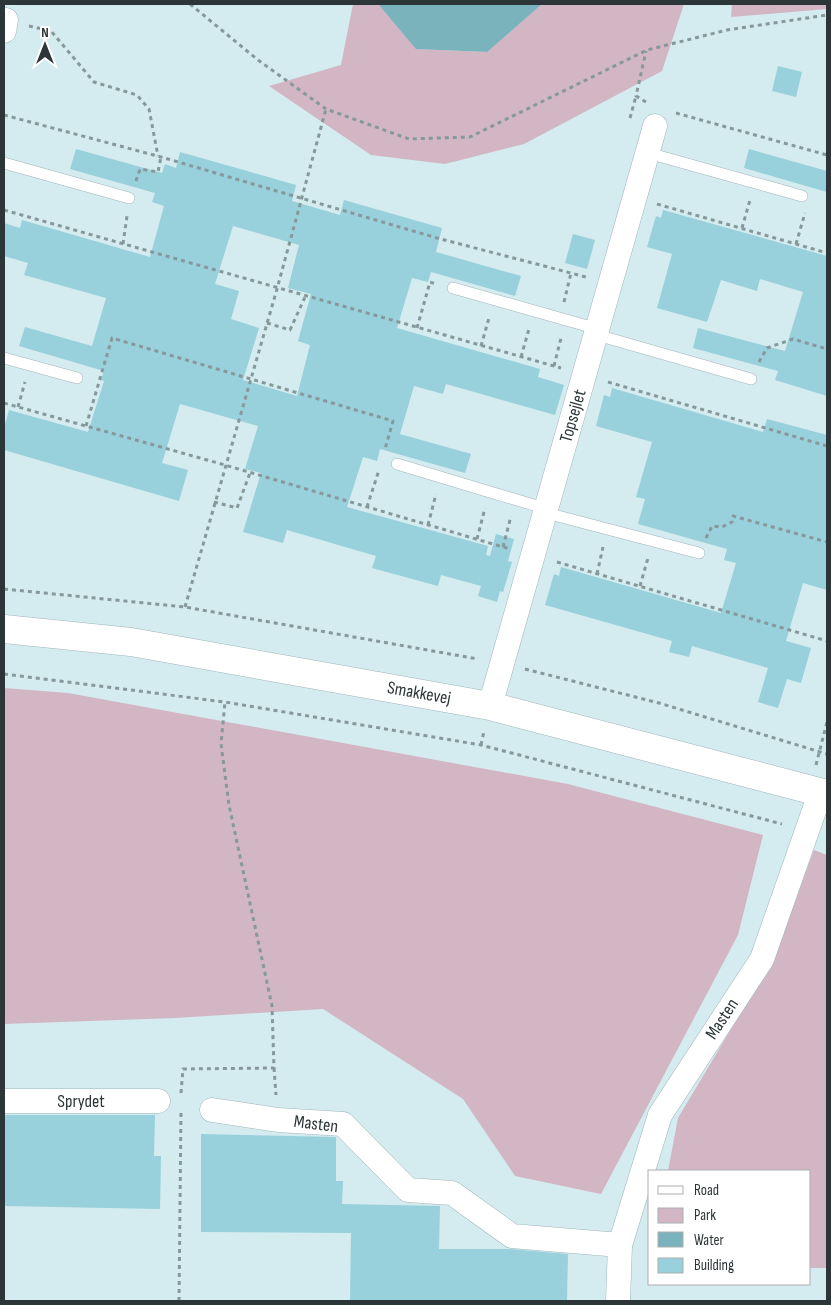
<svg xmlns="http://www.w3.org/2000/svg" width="831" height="1305" viewBox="0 0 831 1305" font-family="'Sofia Sans Condensed',sans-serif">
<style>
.green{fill:#d2b6c4}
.water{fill:#7bb3bd}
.building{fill:#98d0db;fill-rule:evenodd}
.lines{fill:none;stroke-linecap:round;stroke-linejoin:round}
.service-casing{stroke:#a0b6ba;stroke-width:12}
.minor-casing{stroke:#a0b6ba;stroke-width:25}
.tertiary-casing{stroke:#a0b6ba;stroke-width:29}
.path{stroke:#87989b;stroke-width:3;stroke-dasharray:4 4;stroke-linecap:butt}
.service{stroke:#fff;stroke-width:11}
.minor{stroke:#fff;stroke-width:24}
.tertiary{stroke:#fff;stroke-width:28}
.labels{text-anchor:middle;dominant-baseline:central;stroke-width:4.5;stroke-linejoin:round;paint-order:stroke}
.street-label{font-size:18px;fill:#2c3537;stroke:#fff}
</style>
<rect width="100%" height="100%" fill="#d4ebef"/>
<!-- green -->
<g class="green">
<polygon points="353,4 378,4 417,49 486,52 542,4 684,4 662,71 524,144 445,164 371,155 269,86 341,65"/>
<polygon points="732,4 827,4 827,9 731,17"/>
<polygon points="4,688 68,693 568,784 763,835 738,935 601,1194 515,1176 463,1099 323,1009 175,1018 4,1024"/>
<polygon points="814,850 827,855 827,1268 810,1268 810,1171 668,1171 678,1118 774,957"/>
</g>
<!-- water -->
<polygon class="water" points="378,4 542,4 487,52 416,49"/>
<!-- building -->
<g class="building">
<polygon points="778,66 802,72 796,97 772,91"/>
<path d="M76 149 162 173 165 164 176 168 180 152 296 185 292 201 340 215 344 200 442 228 436 252 521 276 515 296 431 272 428 282 412 278 397 328 540 369 538 377 564 385 555 415 446 384 443 394 414 386 400 434 471 454 465 473 380 449 377 461 363 457 347 507 488 546 486 555 490 556 496 534 514 539 508 561 512 562 503 592 500 591 497 602 478 596 481 586 441 575 438 586 372 568 376 556 287 530 283 543 243 532 261 473 245 469 258 426 180 404 162 463 188 470 179 501 4 450V428L9 410 88 432 104 381 101 380 104 371 19 346 25 327 92 346 106 298 24 275 28 263 4 256V223L20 228 22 220 150 257 164 206 152 202 155 193 70 169ZM233 226 299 245 288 288 311 294 298 341 310 345 297 396 243 380 259 328 231 319 239 291 215 284Z"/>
<polygon points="749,149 827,171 827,192 744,168"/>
<polygon points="663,210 827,256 827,396 775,380 778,371 693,348 698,328 785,351 803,292 760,279 757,291 721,280 707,322 657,308 672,254 647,247 656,216 661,218"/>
<polygon points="573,234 595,240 587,269 565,263"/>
<polygon points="612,388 763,432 767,419 827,435 827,590 803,583 786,641 811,648 801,683 787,679 778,708 758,702 768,668 692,646 689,657 669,652 672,641 545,605 554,574 559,576 561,567 721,613 736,563 724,560 727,549 638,524 645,499 636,497 652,442 596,426 604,395 610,397"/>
<polygon points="4,1115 155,1115 154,1156 161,1156 160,1209 4,1206"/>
<polygon points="201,1134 336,1137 336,1181 343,1181 342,1204 440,1206 439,1249 510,1249 568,1254 567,1301 350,1301 351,1233 201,1232"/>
</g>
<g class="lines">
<!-- service casing -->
<g class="service-casing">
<g id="service">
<polyline points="648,153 802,196"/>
<polyline points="4,163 129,198"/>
<polyline points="453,288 598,329"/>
<polyline points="597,335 751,379"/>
<polyline points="4,358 77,378"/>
<polyline points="397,464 547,509"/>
<polyline points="546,513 699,553"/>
</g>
</g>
<!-- minor casing -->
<g class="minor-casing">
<g id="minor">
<polyline points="4,31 6,20"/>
<polyline points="490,706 655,126"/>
<polyline points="4,1101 158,1101"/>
<polyline points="212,1110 278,1120 343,1124 408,1190 452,1193 512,1236 620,1245"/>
<polyline points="618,1301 620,1245 660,1115 762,959 821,791"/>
</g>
</g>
<!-- tertiary casing -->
<g class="tertiary-casing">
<polyline id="tertiary" points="4,629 131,642 490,706 827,794"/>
</g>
<!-- path -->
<g class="path">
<polyline points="190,4 258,60 326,109 409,139 470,137 647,50 727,30 827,15"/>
<polyline points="29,26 51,31 94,82 137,95 149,109 158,156"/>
<polyline points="646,102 636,96 646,51"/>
<polyline points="676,113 827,155"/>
<polyline points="4,115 161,157 437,238 586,277"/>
<polyline points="630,118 636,96"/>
<polyline points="136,181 140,169 158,172 161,157"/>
<polyline points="657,204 827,253"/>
<polyline points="4,210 561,368"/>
<polyline points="742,228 750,200"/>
<polyline points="123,244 127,216"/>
<polyline points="796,244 805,213"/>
<polyline points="564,302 571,273"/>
<polyline points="267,323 290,330 305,297"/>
<polyline points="417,328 430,282 436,284"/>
<polyline points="481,346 489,318"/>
<polyline points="521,357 529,329"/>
<polyline points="759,362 767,348 793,339 827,349"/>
<polyline points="554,366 561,338"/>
<polyline points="608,382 827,446"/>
<polyline points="4,403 225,465 510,549"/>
<polyline points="18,407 25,382"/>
<polyline points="86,426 112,338 393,421 385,449"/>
<polyline points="214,502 237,508 250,473"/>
<polyline points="367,507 379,470"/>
<polyline points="428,525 436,494"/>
<polyline points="706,538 712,526 722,527 732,522 733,516 827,542"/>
<polyline points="477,539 485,508"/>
<polyline points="503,547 511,516"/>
<polyline points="557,562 827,641"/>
<polyline points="597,574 603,547"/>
<polyline points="640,586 648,558"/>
<polyline points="4,589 185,607 478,659"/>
<polyline points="185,607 277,289 326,109"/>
<polyline points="525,669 659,703 827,754"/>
<polyline points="4,674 225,702 481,745 782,824"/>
<polyline points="481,745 484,731"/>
<polyline points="816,765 827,722"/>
<polyline points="274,1068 276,1095"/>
<polyline points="181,1093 183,1069 274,1068 272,1006 229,805 221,744 225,702"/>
<polyline points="179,1301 181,1111"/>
</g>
<!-- service -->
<use href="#service" class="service"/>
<!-- minor -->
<use href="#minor" class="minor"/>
<!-- tertiary -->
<use href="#tertiary" class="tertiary"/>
</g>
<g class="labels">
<!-- street labels -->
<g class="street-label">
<text transform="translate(573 416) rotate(-74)">Topsejlet</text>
<text transform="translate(419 693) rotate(10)">Smakkevej</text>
<text transform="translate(722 1019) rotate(-57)">Masten</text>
<text x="81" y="1101">Sprydet</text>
<text transform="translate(316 1124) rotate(7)">Masten</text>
</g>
</g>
<!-- border -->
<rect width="831" height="1305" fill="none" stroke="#2c3537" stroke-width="10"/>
<!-- legend -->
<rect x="648" y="1170" width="162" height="115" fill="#ffffff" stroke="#abaeaf"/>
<rect x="658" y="1186" width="25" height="8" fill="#ffffff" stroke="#abaeaf"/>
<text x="694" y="1195" font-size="15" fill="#2c3537">Road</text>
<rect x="658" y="1208" width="25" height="15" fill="#d2b6c4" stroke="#abaeaf"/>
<text x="694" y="1220" font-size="15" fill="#2c3537">Park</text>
<rect x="658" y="1232" width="25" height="15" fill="#7bb3bd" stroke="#abaeaf"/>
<text x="694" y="1245" font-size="15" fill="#2c3537">Water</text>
<rect x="658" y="1258" width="25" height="15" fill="#98d0db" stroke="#abaeaf"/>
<text x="694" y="1270" font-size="15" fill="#2c3537">Building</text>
<!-- north arrow -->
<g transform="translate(45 45)" stroke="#ffffff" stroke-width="4" paint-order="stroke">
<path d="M0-4L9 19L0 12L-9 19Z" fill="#2c3537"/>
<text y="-8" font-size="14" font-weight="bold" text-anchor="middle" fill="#2c3537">N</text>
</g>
</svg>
